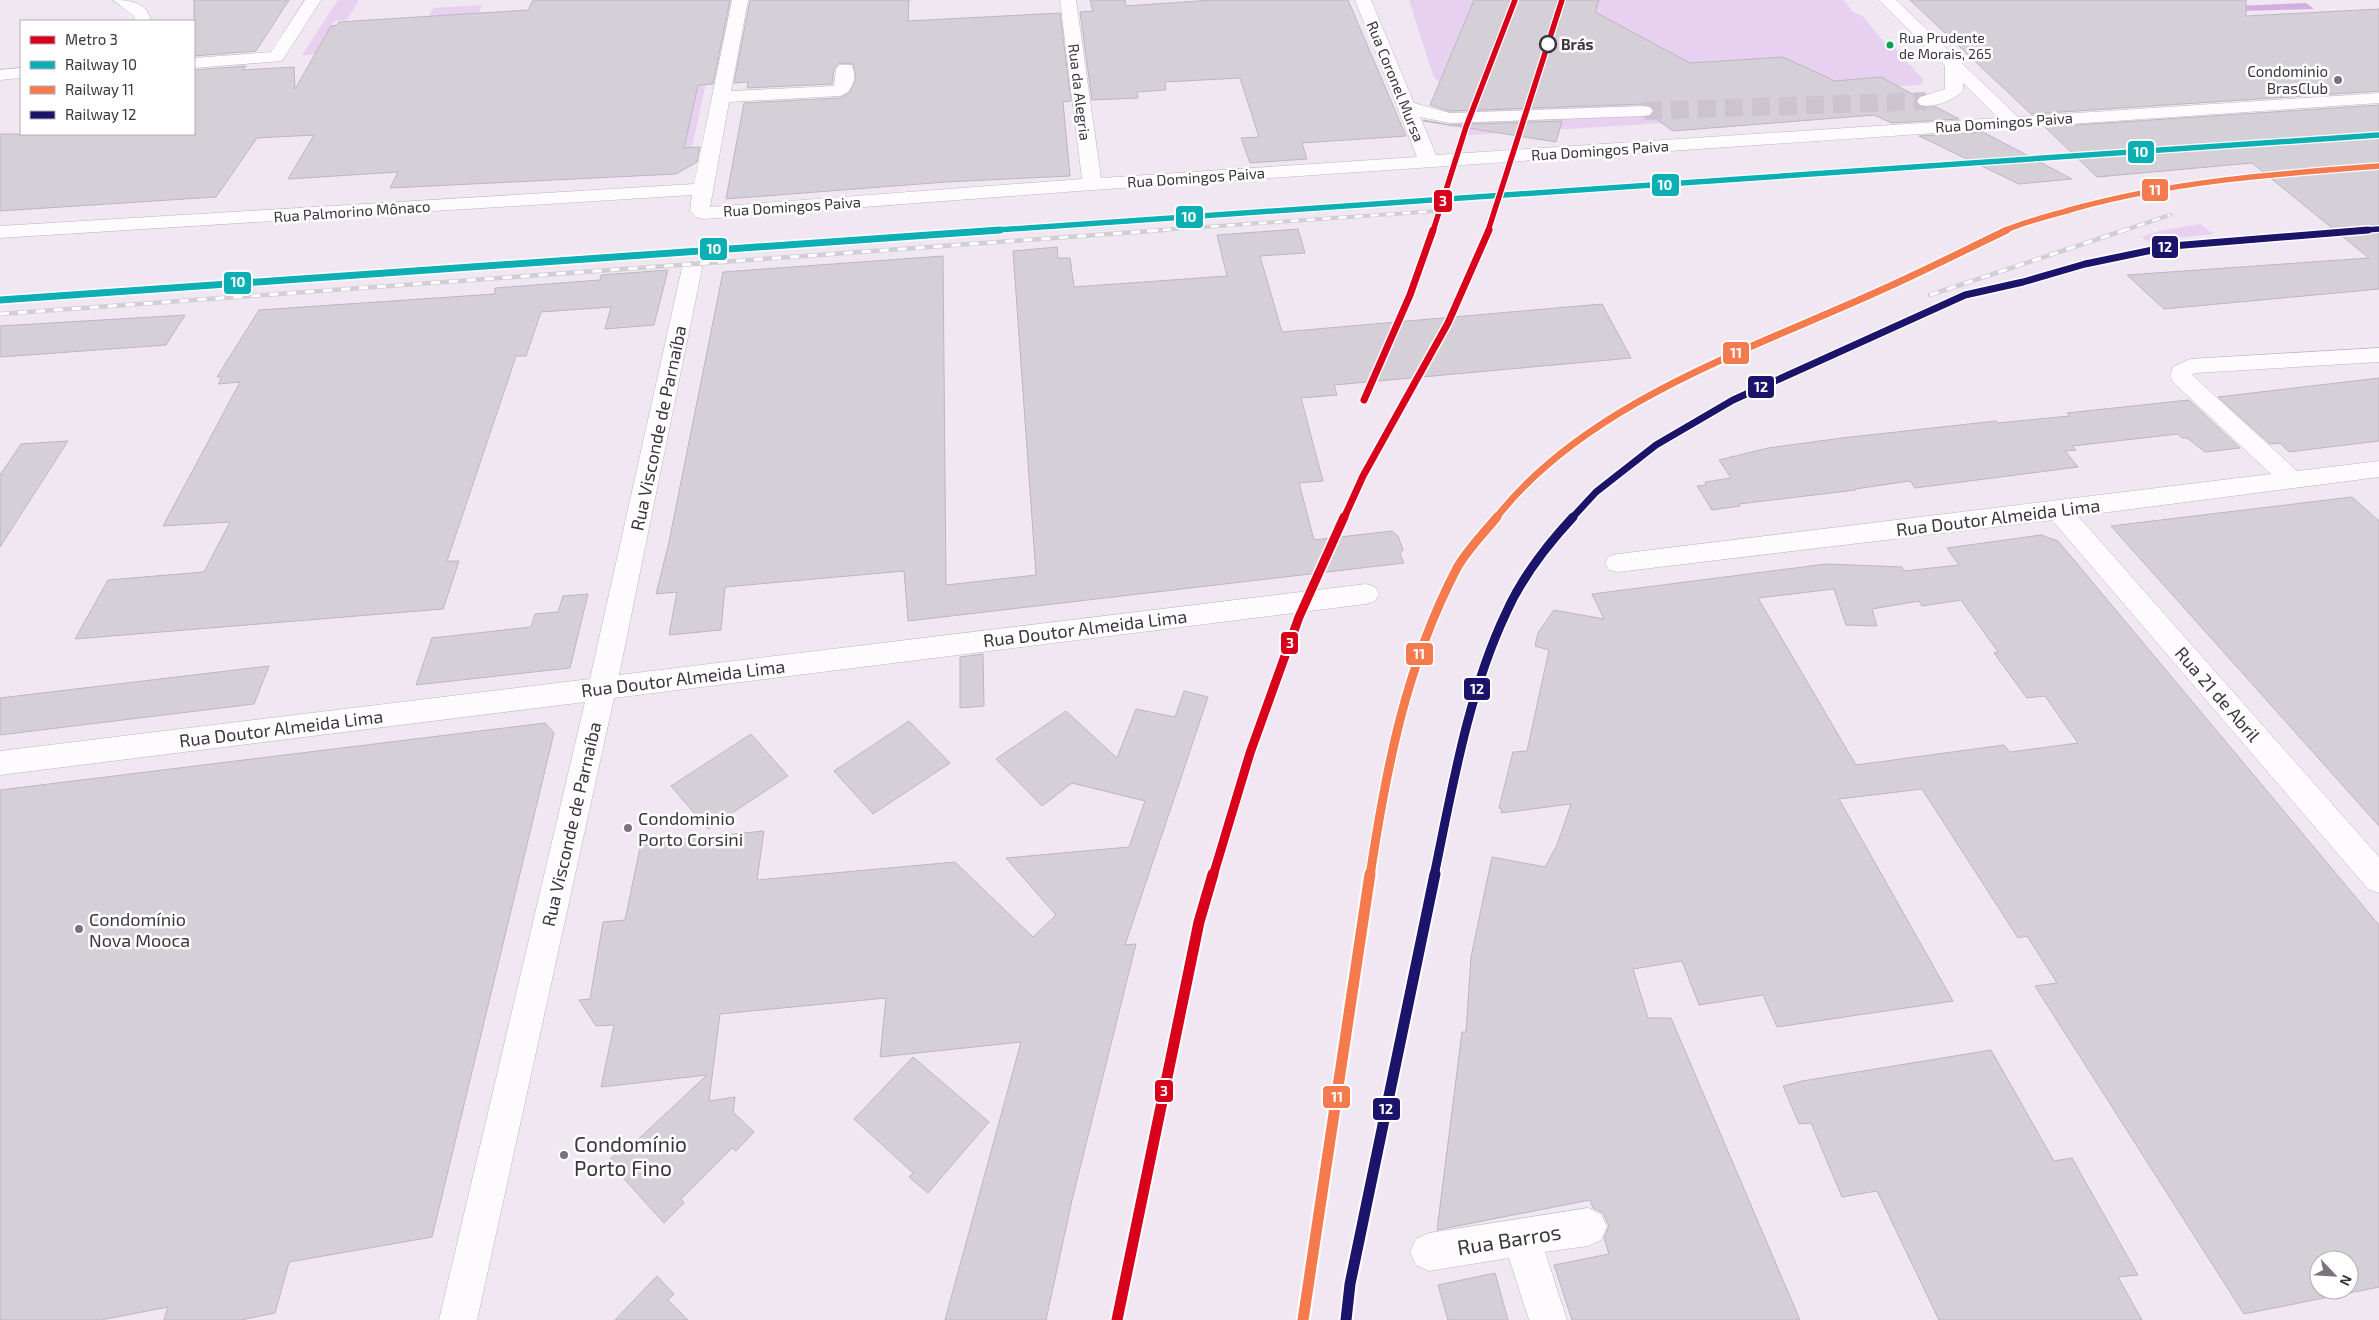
<svg xmlns="http://www.w3.org/2000/svg" width="2379" height="1320" viewBox="0 0 2379 1320" font-family="'Exo 2',sans-serif">
<style>
.green{fill:#e8d0f1}
.water{fill:#d3aee2}
.building{fill:#d5cfd8;stroke:#bdb6c0;fill-rule:evenodd}
.lines{fill:none;stroke-linecap:round;stroke-linejoin:round}
.minor-tunnel{stroke:#ccc3cf;stroke-width:18;stroke-dasharray:18 9;stroke-linecap:butt}
.minor-casing{stroke:#bcb5bf;stroke-width:1}
.path{stroke:#d6d3d7;stroke-width:2;stroke-dasharray:0.5 2.5;stroke-linecap:butt}
.minor{fill:#fdfbfd;fill-rule:evenodd}
.rail-far1-casing{stroke:#d1cfd3;stroke-width:4}
.rail-casing{stroke:#d1cfd3;stroke-width:4.5}
.rail-far1{stroke:#fff;stroke-width:2.5;stroke-dasharray:8;stroke-linecap:butt}
.rail{stroke:#fff;stroke-width:3;stroke-dasharray:9;stroke-linecap:butt}
.rail-1-far1-casing{stroke:#fff;stroke-width:8}
.rail-1-casing{stroke:#fff;stroke-width:10}
.rail-2-far3-casing{stroke:#fff;stroke-width:8}
.rail-2-far2-casing{stroke:#fff;stroke-width:10}
.rail-2-far1-casing{stroke:#fff;stroke-width:12}
.rail-2-casing{stroke:#fff;stroke-width:15}
.rail-3-far3-casing{stroke:#fff;stroke-width:8}
.rail-3-far2-casing{stroke:#fff;stroke-width:10}
.rail-3-far1-casing{stroke:#fff;stroke-width:12}
.rail-3-casing{stroke:#fff;stroke-width:15}
.rail-1-far1{stroke:#0cafb4;stroke-width:5.5}
.rail-1{stroke:#0cafb4;stroke-width:7}
.rail-2-far3{stroke:#f57b4f;stroke-width:5.5}
.rail-2-far2{stroke:#f57b4f;stroke-width:7}
.rail-2-far1{stroke:#f57b4f;stroke-width:9}
.rail-2{stroke:#f57b4f;stroke-width:11}
.rail-3-far3{stroke:#1c146b;stroke-width:5.5}
.rail-3-far2{stroke:#1c146b;stroke-width:7}
.rail-3-far1{stroke:#1c146b;stroke-width:9}
.rail-3{stroke:#1c146b;stroke-width:11}
.metro-1-far3-casing{stroke:#fff;stroke-width:8}
.metro-1-far2-casing{stroke:#fff;stroke-width:10}
.metro-1-far1-casing{stroke:#fff;stroke-width:12}
.metro-1-casing{stroke:#fff;stroke-width:15}
.metro-1-far3{stroke:#d9001c;stroke-width:5.5}
.metro-1-far2{stroke:#d9001c;stroke-width:7}
.metro-1-far1{stroke:#d9001c;stroke-width:9}
.metro-1{stroke:#d9001c;stroke-width:11}
.stop-dot{fill:#fff;stroke:#3b353e;stroke-width:2.5}
.bus-dot{fill:#00a651;stroke:#fff;stroke-width:2}
.poi-dot{fill:#7a737d;stroke:#fff;stroke-width:2}
.labels{text-anchor:middle;dominant-baseline:central;stroke-width:5;stroke-linejoin:round;paint-order:stroke}
.far-bus-label{font-size:14px;fill:#3b353e;stroke:#fff;text-anchor:start}
.far-stop-label{font-size:15px;font-weight:bold;fill:#3b353e;stroke:#fff;text-anchor:start}
.far-poi-label{font-size:15px;fill:#3b353e;stroke:#fff;text-anchor:end}
.far-street-label{font-size:15px;fill:#3b353e;stroke:#fff}
.street-label{font-size:18px;fill:#3b353e;stroke:#fff}
.poi-label{font-size:18px;fill:#3b353e;stroke:#fff;text-anchor:start}
.near-poi-label{font-size:21px;fill:#3b353e;stroke:#fff;text-anchor:start}
.near-street-label{font-size:21px;fill:#3b353e;stroke:#fff}
.line-badge{stroke:#fff;stroke-width:2}
.badge-label{font-size:14px;text-anchor:middle;font-weight:bold;fill:#fff}
</style>
<rect width="100%" height="100%" fill="#f0e7f3"/>
<!-- green -->
<g class="green">
<polygon points="338,0 359,0 347,20 334,21 314,55 302,55"/>
<polygon points="1409,0 1844,0 1853,12 1863,16 1884,42 1892,45 1924,80 1921,85 1876,87 1664,123 1470,135 1462,133 1468,126 1435,120 1448,88 1434,78"/>
<polygon points="482,5 479,13 429,16 433,8"/>
<polygon points="718,29 692,147 684,148 711,30"/>
<polygon points="2200,224 2213,234 2147,241 2142,237 2159,231"/>
</g>
<!-- water -->
<polygon class="water" points="2306,3 2314,9 2241,11 2234,6"/>
<!-- building -->
<g class="building">
<polygon points="194,0 289,0 256,51 194,56"/>
<polygon points="533,0 730,0 713,84 698,85 684,148 700,147 697,162 676,174 390,188 398,172 288,179 314,135 257,138 216,197 0,211 0,134 194,134 194,70 246,66 243,70 294,67 295,89 331,26 337,25 339,22 528,10"/>
<polygon points="750,0 909,0 908,21 1060,13 1071,101 1063,102 1070,176 946,182 726,199 744,103 840,98 849,93 856,79 853,64 839,63 834,69 832,84 747,88 748,82 734,83"/>
<polygon points="1090,0 1125,0 1126,6 1212,0 1348,0 1406,136 1302,143 1307,159 1250,163 1241,138 1259,137 1240,78 1165,82 1166,90 1137,92 1138,98 1092,100 1080,12 1093,11"/>
<polygon points="1474,0 1599,0 1595,12 1690,63 1783,57 1835,81 1881,77 1918,97 1915,101 1920,107 1936,107 1959,119 1892,123 1874,115 1673,131 1652,116 1654,110 1650,105 1644,104 1450,111 1430,105"/>
<polygon points="1910,0 2246,0 2246,16 2379,9 2379,91 2031,114"/>
<polygon points="2379,105 2379,289 2164,309 2127,275 2369,258 2252,163 2097,177 2045,127"/>
<polygon points="1423,120 1450,125 1562,121 1556,142 1424,121"/>
<polygon points="1983,132 2072,179 2019,184 1919,136"/>
<polygon points="1298,229 1305,253 1260,256 1282,332 1602,304 1631,358 1334,385 1337,395 1301,398 1323,481 1299,483 1314,540 1392,531 1398,536 1403,550 1400,554 1404,563 908,621 904,571 725,587 721,630 669,635 677,592 656,594 669,542 723,272 943,256 946,585 1036,575 1013,251 1057,247 1058,258 1070,258 1074,287 1227,276 1217,235"/>
<polygon points="668,270 654,325 605,329 611,307 541,312 526,356 516,356 447,561 459,561 443,609 75,639 108,580 204,572 230,522 163,526 240,382 218,384 222,377 217,377 259,310 495,294 495,288 600,280 601,275"/>
<polygon points="185,315 166,345 0,357 0,326"/>
<polygon points="2379,378 2379,441 2329,447 2289,452 2280,443 2270,444 2218,397"/>
<polygon points="2189,400 2240,448 2205,452 2187,438 2182,438 2178,434 2072,446 2076,450 2065,451 2078,467 1915,488 1910,481 1855,489 1856,490 1739,504 1740,506 1712,510 1697,486 1706,485 1705,482 1731,478 1719,460 1768,448 1842,438 1996,421 1998,423 2070,416 2067,413"/>
<polygon points="68,441 0,547 0,475 21,444"/>
<polygon points="2352,497 2379,521 2379,826 2111,526"/>
<path d="M2041 535 2058 541 2379 925V1287L2244 1314 2035 986 2057 983 2027 936 2018 938 1922 789 1839 799 1953 1001 1777 1027 1763 995 1699 1005 1682 961 1633 969 1648 1018H1671L1800 1320H1572L1554 1265 1609 1254 1604 1238 1609 1226 1603 1213 1593 1208 1590 1200 1437 1230 1462 1032H1466L1471 957 1492 857 1545 867 1557 845 1571 804 1501 813 1502 809 1499 808 1513 752 1527 751 1549 650 1535 646 1538 633 1554 610 1604 619 1592 594 1826 564 1902 567 1904 571 1959 565 1947 548ZM1834 589 1846 625 1877 626 1872 609 1919 601 1922 606 1961 600 1998 652 1994 653 2027 698 2045 696 2078 743 2010 752 2004 745 1856 765 1758 598ZM2319 1260H2349V1290H2319Z"/>
<polygon points="588,594 570,668 416,685 432,638 531,627 535,614 558,612 563,596"/>
<polygon points="983,654 984,706 960,708 960,657"/>
<polygon points="269,666 254,704 0,735 0,698"/>
<polygon points="1184,691 1208,697 1125,945 1136,944 1072,1200 1046,1320 945,1320 1021,1042 880,1057 886,998 720,1014 709,1101 735,1097 733,1112 754,1132 736,1151 732,1148 681,1199 684,1203 664,1223 608,1161 629,1142 632,1145 707,1075 601,1087 614,1025 596,1026 579,1000 590,999 603,922 625,920 641,843 764,831 757,880 955,862 1033,937 1056,915 1006,858 1129,847 1145,801 1072,783 1042,806 996,759 1066,711 1117,758 1136,709 1175,717"/>
<polygon points="909,721 950,763 873,814 834,771"/>
<polygon points="545,723 554,733 432,1237 289,1262 275,1313 241,1320 164,1320 168,1307 101,1320 0,1320 0,790"/>
<polygon points="751,734 788,776 708,829 671,786"/>
<polygon points="1991,1050 2054,1161 2072,1158 2138,1275 2118,1277 2142,1320 1939,1320 1877,1191 1842,1197 1811,1123 1799,1124 1783,1086 1802,1081"/>
<polygon points="913,1057 989,1122 928,1193 909,1177 913,1173 854,1119"/>
<polygon points="1495,1273 1508,1320 1448,1320 1438,1285"/>
<polygon points="657,1276 674,1294 668,1300 688,1320 615,1320"/>
</g>
<g class="lines">
<!-- minor-tunnel -->
<polyline class="minor-tunnel" points="1644,111 1926,101"/>
<!-- minor casing -->
<g class="minor-casing">
<g id="minor">
<path d="M113 0C129 0 148 2 151 21H135L134 16Z"/>
<polygon points="305,0 321,0 282,61 194,68 194,58 271,52"/>
<path d="M732 0H748L731 91 834 86 836 69 839 65H851C859 76 852 93 840 96L729 102 710 207 1082 179 1060 0H1076L1101 178 1417 157 1355 0H1371L1414 103 1450 113 1644 106 1650 107 1653 111 1650 115 1644 116 1450 123 1420 117 1436 155 1998 118 1963 83V90C1955 101 1933 108 1920 105L1917 101 1920 97 1945 89V66L1879 0H1896L2018 117 2379 93V103L1092 190 703 219 696 217 690 211 692 195 0 238V226L694 184Z"/>
<polygon points="21,68 21,78 0,80 0,70"/>
<polygon points="692,262 699,264 702,268 619,675 1366,584 1375,587 1379,594 1375,601 1366,604 614,698 477,1320 439,1320 585,702 0,775 0,751 590,679 682,268 685,264"/>
<polygon points="2379,348 2379,362 2195,373 2192,375 2297,471 2379,461 2379,477 2078,516 2379,857 2379,893 2368,889 2052,520 1618,572 1609,570 1605,563 1609,556 1618,554 2271,474 2173,382 2170,377 2173,367 2190,359"/>
<polygon points="1588,1208 1601,1214 1607,1227 1601,1240 1588,1246 1545,1252 1567,1320 1529,1320 1509,1258 1429,1271 1416,1265 1410,1252 1416,1239 1429,1233"/>
</g>
</g>
<!-- path -->
<g class="path">
<polyline points="759,34 857,30"/>
<polyline points="1706,73 1761,70"/>
<polyline points="1707,76 1763,73"/>
<polyline points="1772,86 1759,66 1703,68 1707,76 1735,102 1902,95"/>
</g>
<!-- minor -->
<use href="#minor" class="minor"/>
<!-- rail-far1 casing -->
<g class="rail-far1-casing">
<g id="rail-far1">
<polyline points="1147,231 1451,210"/>
<polyline points="2122,231 2170,215"/>
</g>
</g>
<!-- rail casing -->
<g class="rail-casing">
<g id="rail">
<polyline points="1930,295 2125,230"/>
<polyline points="0,314 1165,230"/>
</g>
</g>
<!-- rail-far1 -->
<use href="#rail-far1" class="rail-far1"/>
<!-- rail -->
<use href="#rail" class="rail"/>
<!-- rail-1-far1 casing -->
<g class="rail-1-far1-casing">
<polyline id="rail-1-far1" points="982,231 2379,135"/>
</g>
<!-- rail-1 casing -->
<g class="rail-1-casing">
<polyline id="rail-1" points="0,300 1000,230"/>
</g>
<!-- rail-2-far3 casing -->
<g class="rail-2-far3-casing">
<path id="rail-2-far3" d="M2004 231C2026 221 2050 216 2073 209 2173 181 2276 174 2379 166"/>
</g>
<!-- rail-2-far2 casing -->
<g class="rail-2-far2-casing">
<path id="rail-2-far2" d="M1496 518C1584 405 1743 352 1870 295 1916 275 1961 252 2007 230"/>
</g>
<!-- rail-2-far1 casing -->
<g class="rail-2-far1-casing">
<path id="rail-2-far1" d="M1370 876C1386 769 1406 665 1457 568 1467 550 1484 533 1497 517"/>
</g>
<!-- rail-2 casing -->
<g class="rail-2-casing">
<polyline id="rail-2" points="1303,1320 1370,874"/>
</g>
<!-- rail-3-far3 casing -->
<g class="rail-3-far3-casing">
<polyline id="rail-3-far3" points="2353,231 2379,229"/>
</g>
<!-- rail-3-far2 casing -->
<g class="rail-3-far2-casing">
<polyline id="rail-3-far2" points="1572,518 1596,492 1656,445 1733,400 1965,295 2023,282 2085,264 2172,246 2368,230"/>
</g>
<!-- rail-3-far1 casing -->
<g class="rail-3-far1-casing">
<path id="rail-3-far1" d="M1434 876C1452 789 1468 693 1506 613 1522 577 1547 545 1573 517"/>
</g>
<!-- rail-3 casing -->
<g class="rail-3-casing">
<polyline id="rail-3" points="1346,1320 1350,1284 1435,874"/>
</g>
<!-- rail-1-far1 -->
<use href="#rail-1-far1" class="rail-1-far1"/>
<!-- rail-1 -->
<use href="#rail-1" class="rail-1"/>
<!-- rail-2-far3 -->
<use href="#rail-2-far3" class="rail-2-far3"/>
<!-- rail-2-far2 -->
<use href="#rail-2-far2" class="rail-2-far2"/>
<!-- rail-2-far1 -->
<use href="#rail-2-far1" class="rail-2-far1"/>
<!-- rail-2 -->
<use href="#rail-2" class="rail-2"/>
<!-- rail-3-far3 -->
<use href="#rail-3-far3" class="rail-3-far3"/>
<!-- rail-3-far2 -->
<use href="#rail-3-far2" class="rail-3-far2"/>
<!-- rail-3-far1 -->
<use href="#rail-3-far1" class="rail-3-far1"/>
<!-- rail-3 -->
<use href="#rail-3" class="rail-3"/>
<!-- metro-1-far3 casing -->
<g class="metro-1-far3-casing">
<g id="metro-1-far3">
<polyline points="1433,231 1466,127 1515,0"/>
<polyline points="1488,231 1562,0"/>
</g>
</g>
<!-- metro-1-far2 casing -->
<g class="metro-1-far2-casing">
<g id="metro-1-far2">
<polyline points="1364,400 1410,295 1433,230"/>
<polyline points="1344,518 1363,476 1448,323 1489,230"/>
</g>
</g>
<!-- metro-1-far1 casing -->
<g class="metro-1-far1-casing">
<polyline id="metro-1-far1" points="1213,876 1250,753 1299,617 1344,517"/>
</g>
<!-- metro-1 casing -->
<g class="metro-1-casing">
<polyline id="metro-1" points="1117,1320 1199,922 1213,874"/>
</g>
<!-- metro-1-far3 -->
<use href="#metro-1-far3" class="metro-1-far3"/>
<!-- metro-1-far2 -->
<use href="#metro-1-far2" class="metro-1-far2"/>
<!-- metro-1-far1 -->
<use href="#metro-1-far1" class="metro-1-far1"/>
<!-- metro-1 -->
<use href="#metro-1" class="metro-1"/>
</g>
<!-- markers -->
<circle class="stop-dot" cx="1548" cy="44" r="8"/>
<circle class="bus-dot" cx="1890" cy="45" r="4.5"/>
<g class="poi-dot">
<circle cx="2338" cy="80" r="5"/>
<circle cx="628" cy="828" r="5"/>
<circle cx="79" cy="929" r="5"/>
<circle cx="564" cy="1155" r="5"/>
</g>
<g class="labels">
<!-- far-bus labels -->
<g class="far-bus-label">
<text x="1899" y="37">Rua Prudente<tspan x="1899" dy="16">de Morais, 265</tspan></text>
</g>
<!-- far-stop labels -->
<g class="far-stop-label">
<text x="1561" y="44">Brás</text>
</g>
<!-- far-poi labels -->
<g class="far-poi-label">
<text x="2328" y="71">Condominio<tspan x="2328" dy="17">BrasClub</tspan></text>
</g>
<!-- far-street labels -->
<g class="far-street-label">
<text transform="translate(1396 81) rotate(68)">Rua Coronel Mursa</text>
<text transform="translate(1080 92) rotate(83)">Rua da Alegria</text>
<text transform="translate(2004 122) rotate(-4)">Rua Domingos Paiva</text>
<text transform="translate(1600 150) rotate(-4)">Rua Domingos Paiva</text>
<text transform="translate(1196 177) rotate(-4)">Rua Domingos Paiva</text>
<text transform="translate(792 206) rotate(-4)">Rua Domingos Paiva</text>
<text transform="translate(352 211) rotate(-4)">Rua Palmorino Mônaco</text>
</g>
<!-- street labels -->
<g class="street-label">
<text transform="translate(658 428) rotate(-78)">Rua Visconde de Parnaíba</text>
<text transform="translate(1998 517) rotate(-7)">Rua Doutor Almeida Lima</text>
<text transform="translate(1085 628) rotate(-7)">Rua Doutor Almeida Lima</text>
<text transform="translate(683 678) rotate(-7)">Rua Doutor Almeida Lima</text>
<text transform="translate(2218 694) rotate(49)">Rua 21 de Abril</text>
<text transform="translate(281 728) rotate(-7)">Rua Doutor Almeida Lima</text>
<text transform="translate(571 824) rotate(-77)">Rua Visconde de Parnaíba</text>
</g>
<!-- poi labels -->
<g class="poi-label">
<text x="638" y="818">Condominio<tspan x="638" dy="21">Porto Corsini</tspan></text>
<text x="89" y="919">Condomínio<tspan x="89" dy="21">Nova Mooca</tspan></text>
</g>
<!-- near-poi labels -->
<g class="near-poi-label">
<text x="574" y="1143">Condomínio<tspan x="574" dy="24">Porto Fino</tspan></text>
</g>
<!-- near-street labels -->
<g class="near-street-label">
<text transform="translate(1509 1239) rotate(-9)">Rua Barros</text>
</g>
</g>
<g class="line-badge">
<rect x="2127" y="140" width="28" height="24" rx="5" fill="#0cafb4"/>
<rect x="1651" y="173" width="29" height="24" rx="5" fill="#0cafb4"/>
<rect x="2141" y="178" width="28" height="24" rx="5" fill="#f57b4f"/>
<rect x="1433" y="189" width="20" height="24" rx="5" fill="#d9001c"/>
<rect x="1175" y="205" width="29" height="24" rx="5" fill="#0cafb4"/>
<rect x="2151" y="235" width="28" height="24" rx="5" fill="#1c146b"/>
<rect x="699" y="237" width="29" height="24" rx="5" fill="#0cafb4"/>
<rect x="223" y="271" width="29" height="24" rx="5" fill="#0cafb4"/>
<rect x="1722" y="341" width="28" height="24" rx="5" fill="#f57b4f"/>
<rect x="1747" y="375" width="28" height="24" rx="5" fill="#1c146b"/>
<rect x="1280" y="631" width="19" height="24" rx="5" fill="#d9001c"/>
<rect x="1405" y="642" width="29" height="24" rx="5" fill="#f57b4f"/>
<rect x="1463" y="677" width="28" height="24" rx="5" fill="#1c146b"/>
<rect x="1154" y="1079" width="20" height="24" rx="5" fill="#d9001c"/>
<rect x="1322" y="1085" width="29" height="24" rx="5" fill="#f57b4f"/>
<rect x="1372" y="1097" width="29" height="24" rx="5" fill="#1c146b"/>
</g>
<g class="badge-label">
<text x="2141" y="157">10</text>
<text x="1665" y="190">10</text>
<text x="2155" y="195">11</text>
<text x="1443" y="206">3</text>
<text x="1189" y="222">10</text>
<text x="2165" y="252">12</text>
<text x="714" y="254">10</text>
<text x="238" y="287">10</text>
<text x="1736" y="358">11</text>
<text x="1761" y="392">12</text>
<text x="1290" y="648">3</text>
<text x="1419" y="659">11</text>
<text x="1477" y="694">12</text>
<text x="1164" y="1096">3</text>
<text x="1337" y="1102">11</text>
<text x="1386" y="1114">12</text>
</g>
<!-- legend -->
<rect x="20" y="20" width="175" height="115" fill="#ffffff" stroke="#b1aeb2"/>
<rect x="30" y="36" width="25" height="8" fill="#d9001c" stroke="#b1aeb2"/>
<text x="65" y="45" font-size="15" fill="#3b353e">Metro 3</text>
<rect x="30" y="61" width="25" height="8" fill="#0cafb4" stroke="#b1aeb2"/>
<text x="65" y="70" font-size="15" fill="#3b353e">Railway 10</text>
<rect x="30" y="86" width="25" height="8" fill="#f57b4f" stroke="#b1aeb2"/>
<text x="65" y="95" font-size="15" fill="#3b353e">Railway 11</text>
<rect x="30" y="111" width="25" height="8" fill="#1c146b" stroke="#b1aeb2"/>
<text x="65" y="120" font-size="15" fill="#3b353e">Railway 12</text>
<!-- north arrow -->
<g transform="translate(2334 1275) rotate(115)"><circle r="24" fill="#ffffff" stroke="#b1aeb2"/>
<path d="M0-4L9 19L0 12L-9 19Z" fill="#7a737d"/>
<text y="-8" font-size="14" font-weight="bold" text-anchor="middle" fill="#3b353e">N</text>
</g>
</svg>
